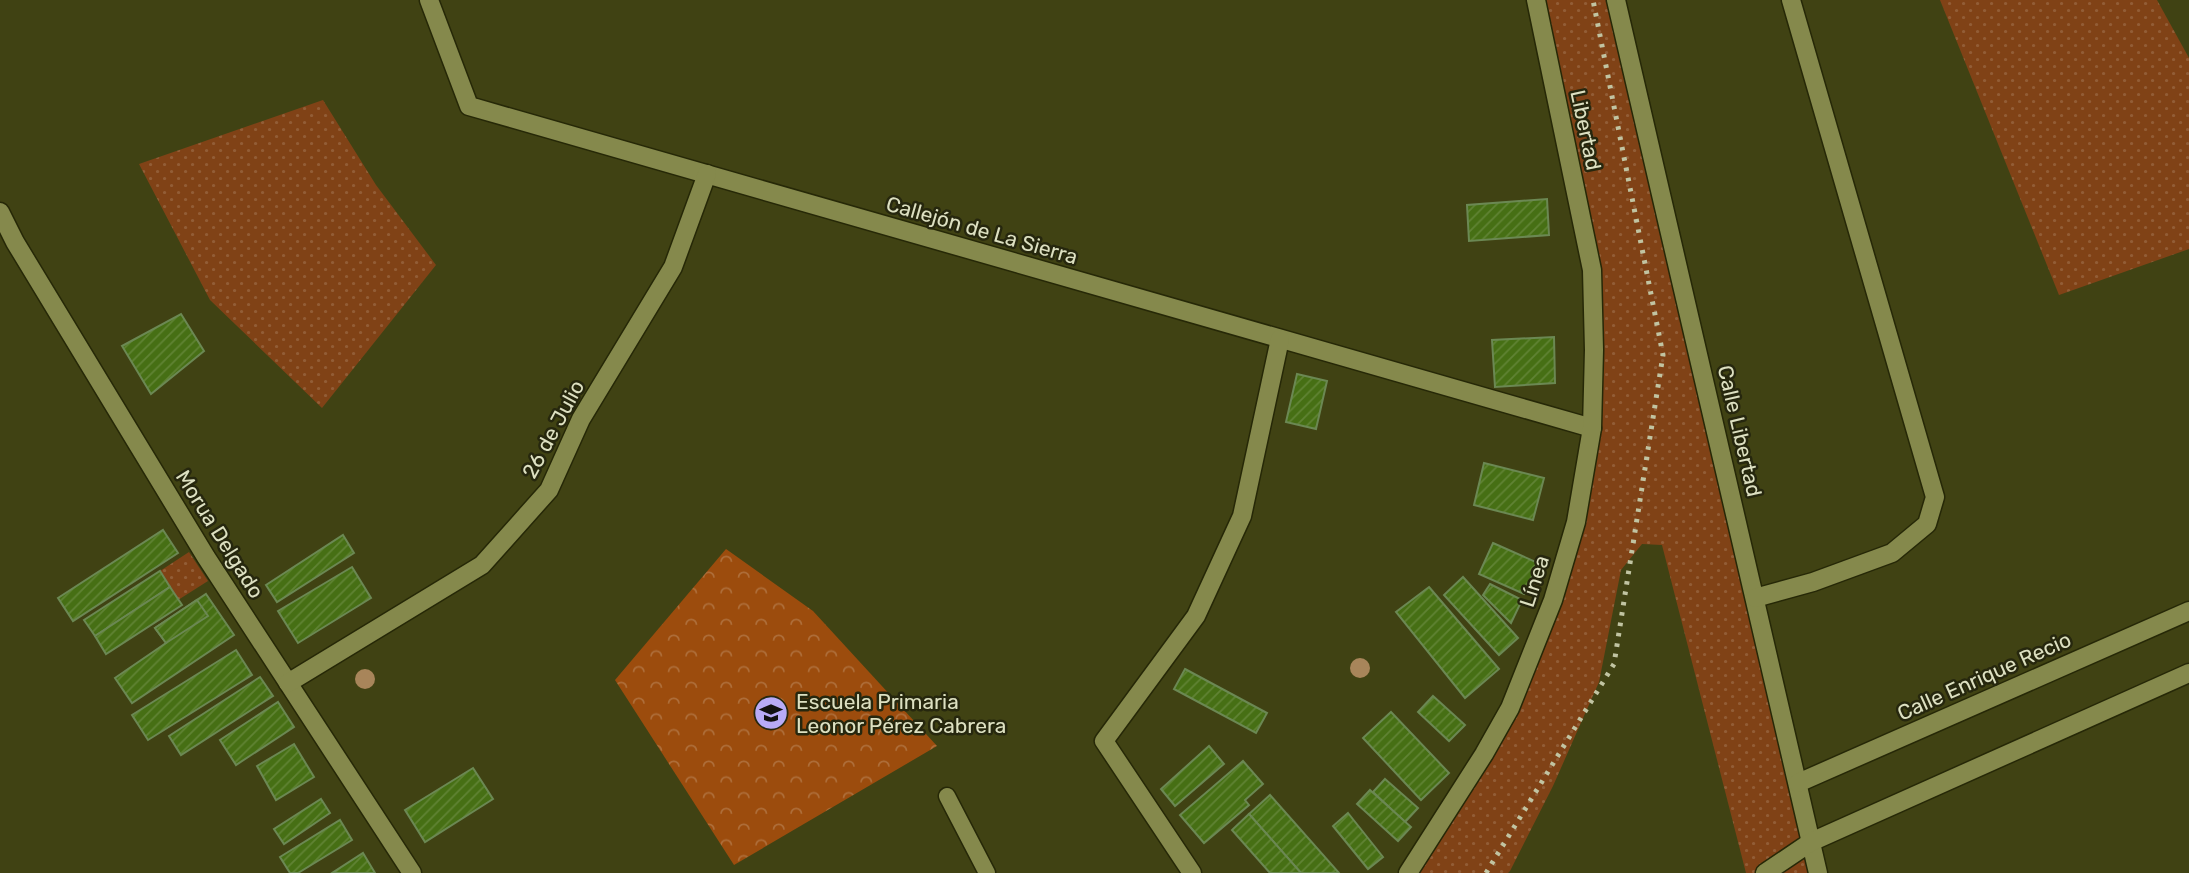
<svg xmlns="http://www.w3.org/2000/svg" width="2189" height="873" viewBox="0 0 2189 873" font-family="Rubik,sans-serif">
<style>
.grass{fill:url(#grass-dots)}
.forest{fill:url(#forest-crowns)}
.building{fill:url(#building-hatch);stroke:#6b8853;stroke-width:2}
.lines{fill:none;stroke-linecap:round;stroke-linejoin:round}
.service-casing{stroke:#262807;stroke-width:19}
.minor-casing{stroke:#262807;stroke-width:21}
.service{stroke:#85894c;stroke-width:16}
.minor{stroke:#85894c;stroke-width:18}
.rail{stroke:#c1c4a2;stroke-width:5;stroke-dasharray:3.5 7;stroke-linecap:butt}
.tree{fill:#a8855a}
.labels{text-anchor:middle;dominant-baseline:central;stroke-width:5;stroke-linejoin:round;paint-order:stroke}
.street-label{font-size:21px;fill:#dde0c1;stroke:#26270e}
.poi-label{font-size:21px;fill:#dde0c1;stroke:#26270e;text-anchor:start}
</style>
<defs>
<pattern id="grass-dots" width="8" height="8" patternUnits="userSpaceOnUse" patternTransform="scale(1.75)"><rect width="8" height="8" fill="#804216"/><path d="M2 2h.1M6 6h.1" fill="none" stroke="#925d36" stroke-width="1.8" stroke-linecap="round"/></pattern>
<pattern id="forest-crowns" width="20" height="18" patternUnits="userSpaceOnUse" patternTransform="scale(1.75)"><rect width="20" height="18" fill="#9c4c0d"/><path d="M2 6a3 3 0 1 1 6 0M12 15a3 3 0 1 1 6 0" fill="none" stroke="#ae6e3a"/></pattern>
<pattern id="building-hatch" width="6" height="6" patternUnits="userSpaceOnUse" patternTransform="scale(1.75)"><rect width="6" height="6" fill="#466f14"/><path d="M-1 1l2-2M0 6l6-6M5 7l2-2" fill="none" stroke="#608334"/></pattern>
</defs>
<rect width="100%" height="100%" fill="#404213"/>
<!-- grass -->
<g class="grass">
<polygon points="1536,0 1616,0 1818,873 1746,873 1662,545 1642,544 1621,570 1599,682 1553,786 1510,871 1508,873 1409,873 1484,754 1576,522 1592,428 1592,270"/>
<polygon points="1940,0 2157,0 2189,58 2189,249 2059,295"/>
<polygon points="323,100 376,185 436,265 322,408 210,300 139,164"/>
<polygon points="189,552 208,581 178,600 160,571"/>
</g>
<!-- forest -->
<polygon class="forest" points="726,549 813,611 937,746 734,865 615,680"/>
<!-- building -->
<g class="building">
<polygon points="1547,199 1549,235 1469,241 1467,205"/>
<polygon points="181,314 204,351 151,394 122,346"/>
<polygon points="1554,337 1555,383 1495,387 1492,340"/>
<polygon points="1297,374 1327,381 1316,429 1286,422"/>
<polygon points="1484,463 1544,478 1533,520 1474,505"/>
<polygon points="163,530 178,553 73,621 58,598"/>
<polygon points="343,535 354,553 277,602 266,585"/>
<polygon points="1493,543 1538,563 1524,594 1479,574"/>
<polygon points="352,567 371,598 298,643 278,611"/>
<polygon points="160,571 170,587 95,636 84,620"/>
<polygon points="1463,577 1518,638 1499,655 1444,595"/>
<polygon points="1490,584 1522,600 1511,623 1483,595"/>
<polygon points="170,587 182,605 106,654 95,636"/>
<polygon points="1429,587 1499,669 1465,698 1396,612"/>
<polygon points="206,594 234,635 132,703 115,678 166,643 155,628"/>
<polygon points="197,600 208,616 166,643 155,628"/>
<polygon points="236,650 252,675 148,740 132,715"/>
<polygon points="1185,669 1267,713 1256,733 1174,689"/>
<polygon points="260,677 273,696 181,755 169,736"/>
<polygon points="1433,696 1465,725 1449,741 1418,712"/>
<polygon points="278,702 294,727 236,765 220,740"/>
<polygon points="1391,712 1449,773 1421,800 1363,738"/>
<polygon points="294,744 314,777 276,800 257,766"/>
<polygon points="1209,746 1224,764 1175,806 1161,789"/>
<polygon points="1243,761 1263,784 1245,800 1249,805 1204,843 1180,815"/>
<polygon points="473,768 493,799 425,842 405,810"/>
<polygon points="1385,779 1418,808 1405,822 1373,792"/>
<polygon points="1370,790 1411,827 1398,841 1357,804"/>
<polygon points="1270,795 1339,873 1301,873 1249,814"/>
<polygon points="321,799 330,813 284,844 274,829"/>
<polygon points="1348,813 1383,857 1368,869 1333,826"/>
<polygon points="1249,814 1301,873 1270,873 1232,830"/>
<polygon points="340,820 352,840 298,873 290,873 280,857"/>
<polygon points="363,853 375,873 332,873"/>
</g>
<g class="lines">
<!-- service casing -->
<g class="service-casing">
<polyline id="service" points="947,796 987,873"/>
</g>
<!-- minor casing -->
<g class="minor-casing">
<g id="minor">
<polyline points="429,0 469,106 1592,428"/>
<polyline points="1616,0 1818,873"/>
<polyline points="0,212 15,242 206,557 412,873"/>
<polyline points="1755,598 1813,582 1892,553 1927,524 1935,497 1791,0"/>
<polyline points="288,683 482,565 549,490 581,419 673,267 707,174"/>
<polyline points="1798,783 2189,611"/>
<polyline points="1192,873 1104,741 1196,616 1242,516 1280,339"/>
<polyline points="1408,873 1484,754 1510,708 1553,600 1576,522 1592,428 1594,350 1592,270 1536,0"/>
<polyline points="1765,873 1811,842 2189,673"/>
</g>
</g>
<!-- service -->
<use href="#service" class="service"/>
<!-- minor -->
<use href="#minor" class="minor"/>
<!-- rail -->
<polyline class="rail" points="1486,873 1614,664 1663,355 1593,0"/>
</g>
<!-- trees -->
<g class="tree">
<circle cx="1360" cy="668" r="10"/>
<circle cx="365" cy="679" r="10"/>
</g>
<!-- icons -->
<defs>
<g id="school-disc" transform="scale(1.75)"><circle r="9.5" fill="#b8abf7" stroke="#26270e"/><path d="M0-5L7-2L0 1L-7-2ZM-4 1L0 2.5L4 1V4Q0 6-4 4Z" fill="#111"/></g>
</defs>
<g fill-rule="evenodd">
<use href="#school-disc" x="771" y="713"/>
</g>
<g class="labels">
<!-- street labels -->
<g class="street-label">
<text transform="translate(1586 130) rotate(78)">Libertad</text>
<text transform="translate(982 230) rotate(16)">Callejón de La Sierra</text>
<text transform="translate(553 429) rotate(-62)">26 de Julio</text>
<text transform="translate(1740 431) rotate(77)">Calle Libertad</text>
<text transform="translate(220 534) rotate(58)">Morua Delgado</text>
<text transform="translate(1534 581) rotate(-72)">Línea</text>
<text transform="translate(1984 676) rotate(-24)">Calle Enrique Recio</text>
</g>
<!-- poi labels -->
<g class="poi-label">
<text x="796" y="701">Escuela Primaria<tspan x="796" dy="24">Leonor Pérez Cabrera</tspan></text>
</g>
</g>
</svg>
